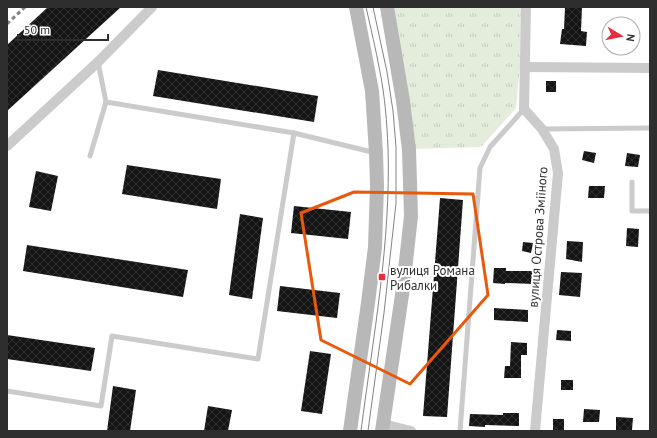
<svg xmlns="http://www.w3.org/2000/svg" width="657" height="438" viewBox="0 0 657 438" font-family="'PT Sans',sans-serif">
<style>
.grass{fill:url(#grass-tufts)}
.building{fill:url(#building-cross-hatch)}
.lines{fill:none;stroke-linecap:round;stroke-linejoin:round}
.lane{stroke:#cbcbcb;stroke-width:5}
.street{stroke:#cbcbcb;stroke-width:10}
.secondary{stroke:#b8b8b8;stroke-width:14}
.tram{stroke:#838383;stroke-width:1}
.rail{stroke:#838383;stroke-width:3;stroke-dasharray:4 3;stroke-linecap:butt}
.marked{fill:none;stroke:#e8590c;stroke-width:3;stroke-linejoin:round}
.poi-dot{fill:#e82e3c;stroke:#fff;stroke-width:1.5}
.labels{text-anchor:middle;dominant-baseline:central;stroke-width:4;stroke-linejoin:round;paint-order:stroke}
.street-label{font-size:13px;fill:#2e2e2e;stroke:#fff}
.poi-label{font-size:13px;fill:#2e2e2e;stroke:#fff;text-anchor:start}
</style>
<defs>
<pattern id="grass-tufts" width="24" height="20" patternUnits="userSpaceOnUse"><rect width="24" height="20" fill="#e4ecdc"/><path d="M3 7l-1-3M5 7V3M7 7l1-3M15 17l-1-3M17 17v-4M19 17l1-3" fill="none" stroke="#c4cbbd"/></pattern>
<pattern id="building-cross-hatch" width="8" height="8" patternUnits="userSpaceOnUse"><rect width="8" height="8" fill="#151515"/><path d="M0 0l8 8M0 8l8-8" fill="none" stroke="#2f2f2f"/></pattern>
</defs>
<rect width="100%" height="100%" fill="#fff"/>
<!-- grass -->
<polygon class="grass" points="392,7 521,7 520,67 516,108 481,147 413,149"/>
<!-- building -->
<g class="building">
<polygon points="48,7 121,7 7,111 7,45"/>
<polygon points="565,7 582,7 581,31 587,32 586,46 560,44 562,29 564,29"/>
<polygon points="158,70 318,96 314,122 153,96"/>
<rect x="546" y="81" width="10" height="11"/>
<polygon points="584,151 596,153 594,163 582,160"/>
<polygon points="627,153 640,155 638,167 625,166"/>
<polygon points="127,165 221,179 217,209 122,194"/>
<polygon points="36,171 58,176 51,211 29,207"/>
<polygon points="589,186 605,186 604,198 588,198"/>
<polygon points="440,198 463,200 447,417 423,416"/>
<polygon points="294,206 351,212 348,239 291,233"/>
<polygon points="240,214 263,218 252,299 229,295"/>
<polygon points="627,228 639,229 638,247 626,246"/>
<polygon points="567,241 583,242 582,262 566,259"/>
<polygon points="523,242 533,243 531,253 522,251"/>
<polygon points="27,245 188,270 183,297 23,271"/>
<polygon points="494,268 506,268 506,271 535,271 534,284 505,283 505,284 493,283"/>
<polygon points="561,272 582,273 580,297 559,295"/>
<polygon points="280,286 340,293 337,318 277,311"/>
<polygon points="494,308 528,310 528,322 494,320"/>
<polygon points="557,330 571,331 571,341 556,340"/>
<polygon points="7,335 95,348 91,371 7,359"/>
<polygon points="511,342 527,343 527,355 521,355 521,378 504,378 505,366 510,366"/>
<polygon points="310,351 331,354 322,414 301,411"/>
<rect x="561" y="380" width="12" height="10"/>
<polygon points="113,386 136,390 130,431 107,431"/>
<polygon points="208,406 232,410 228,431 204,431"/>
<polygon points="584,409 600,410 599,422 583,422"/>
<polygon points="503,413 519,413 519,426 485,425 485,427 469,426 470,414 503,415"/>
<polygon points="616,417 633,418 632,430 616,430"/>
<rect x="553" y="419" width="11" height="11"/>
</g>
<g class="lines">
<!-- lane -->
<g class="lane">
<polyline points="98,62 106,102"/>
<polyline points="543,129 650,128"/>
<polyline points="294,133 376,153"/>
<polyline points="632,182 632,211 650,211"/>
<polyline points="7,391 101,406 112,336 258,359 294,133 106,102 90,156"/>
<polyline points="460,431 480,168 490,147 524,109"/>
</g>
<!-- street -->
<g class="street">
<polyline points="526,7 524,109 542,129 554,149 558,173 535,431"/>
<polyline points="525,67 650,68"/>
<polyline points="7,146 98,62 152,7"/>
<polyline points="383,424 411,431"/>
</g>
<!-- secondary -->
<g class="secondary">
<polyline points="350,431 368,303 375,247 377,186 376,153 372,91 356,7"/>
<polyline points="382,431 403,288 411,216 409,150 403,101 387,7"/>
</g>
<!-- tram -->
<g class="tram">
<path d="M361 431C373 337 391 243 388 148 387 123 385 97 380 72 376 50 371 29 366 7"/>
<polyline points="368,431 384,313 396,203 396,147 393,111 387,72 373,7"/>
</g>
<!-- rail -->
<polyline class="rail" points="7,24 25,7"/>
</g>
<!-- marked area -->
<path class="marked" d="M354 192 473 194 488 295 410 384 321 340 301 213Z"/>
<!-- markers -->
<rect class="poi-dot" x="378" y="273" width="8" height="8" rx="2"/>
<g class="labels">
<!-- street labels -->
<g class="street-label">
<text transform="translate(538 237) rotate(-86)">вулиця Острова Зміїного</text>
</g>
<!-- poi labels -->
<g class="poi-label">
<text x="390" y="270">вулиця Романа<tspan x="390" dy="15">Рибалки</tspan></text>
</g>
</g>
<!-- border -->
<rect width="657" height="438" fill="none" stroke="#2e2e2e" stroke-width="16"/>
<!-- north arrow -->
<g transform="translate(621 36) rotate(100)"><circle r="19" fill="#ffffff" stroke="#ababab"/>
<path d="M0-3L7 15L0 10L-7 15Z" fill="#e82e3c"/>
<text y="-6" font-size="11" font-weight="bold" text-anchor="middle" fill="#2e2e2e">N</text>
</g>
<!-- scale -->
<path d="M18 34v6h90v-6" fill="none" stroke="#2e2e2e" stroke-width="2"/>
<text x="24" y="34" font-size="12" fill="#2e2e2e" stroke="#ffffff" stroke-width="3" paint-order="stroke">50 m</text>
</svg>
